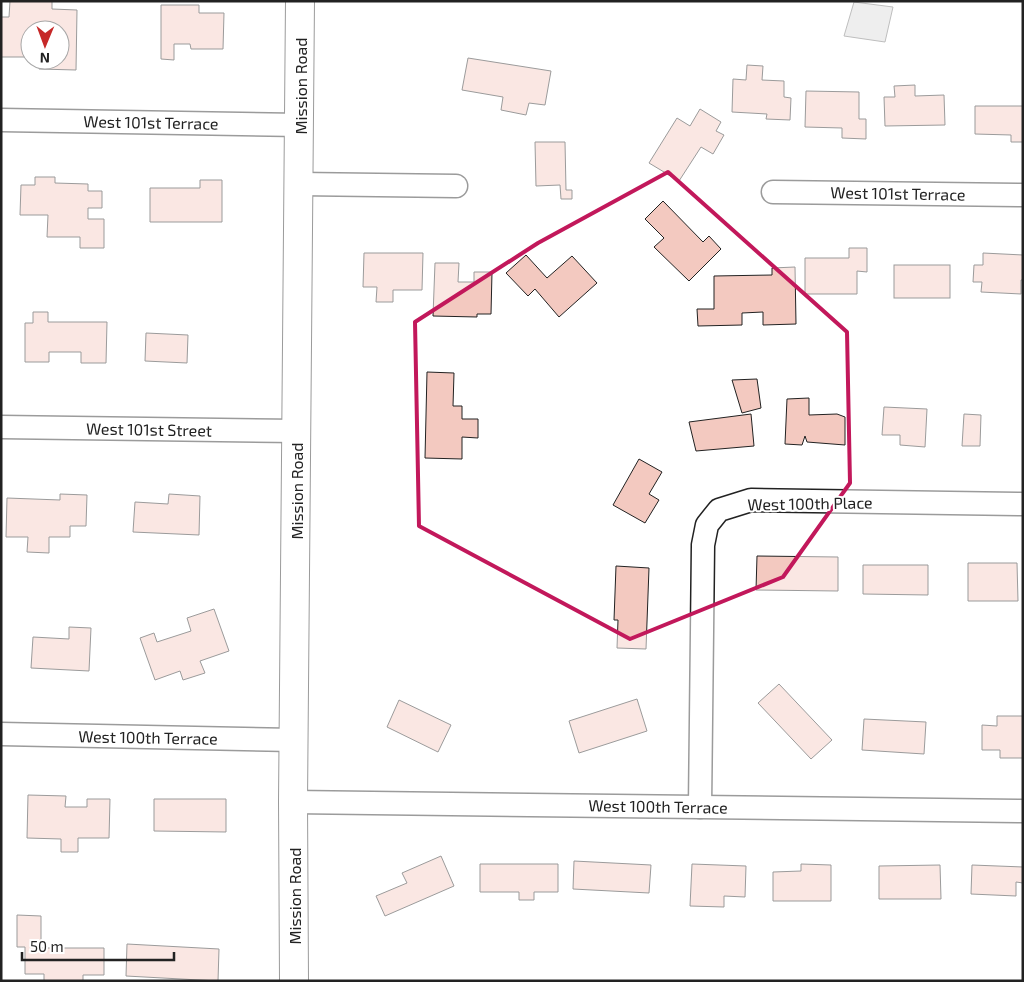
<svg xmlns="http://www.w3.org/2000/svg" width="1024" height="982" viewBox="0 0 1024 982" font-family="'Exo 2',sans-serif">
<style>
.water{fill:#d9d9d9;stroke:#6f6f6f}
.building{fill:#f3c9c0;stroke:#222}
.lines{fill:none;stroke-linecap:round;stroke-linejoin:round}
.minor-casing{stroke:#222;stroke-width:25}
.major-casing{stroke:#222;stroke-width:30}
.minor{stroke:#fff;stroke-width:22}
.major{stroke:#fff;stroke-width:28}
.marked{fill:none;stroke:#c2185b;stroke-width:4;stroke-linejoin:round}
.labels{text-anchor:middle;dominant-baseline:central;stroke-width:4;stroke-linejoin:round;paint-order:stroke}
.street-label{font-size:16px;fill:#222;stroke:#fff}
</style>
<rect width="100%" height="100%" fill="#fff"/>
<!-- water -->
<polygon class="water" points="854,2 893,7 885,42 844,36"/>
<!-- building -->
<g class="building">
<polygon points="10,1 52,1 52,9 77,10 76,70 39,69 40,60 60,60 60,30 30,30 30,57 1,57 1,17 9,17"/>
<polygon points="161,5 199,5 199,13 224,13 223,49 191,49 190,44 174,44 174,60 161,59"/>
<polygon points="468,58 551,71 545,105 529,103 526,115 501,110 503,97 462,90"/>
<polygon points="747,65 763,66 762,80 784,81 784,97 791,98 790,120 766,119 767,114 732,112 733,79 746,80"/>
<polygon points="915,85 915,96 944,95 945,125 885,126 884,97 895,97 894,86"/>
<polygon points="806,91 859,92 859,119 866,119 866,139 842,138 842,128 805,127"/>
<polygon points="975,106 1023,106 1023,142 1011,142 1011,135 975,134"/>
<polygon points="700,109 721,122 716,131 724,135 713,154 701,147 679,181 649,163 677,118 690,126"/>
<polygon points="535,142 565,142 566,190 572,190 572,199 561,199 560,185 536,186"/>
<polygon points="35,177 55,177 55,183 88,184 88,191 102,191 102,208 88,208 88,219 104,219 104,248 80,248 80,237 47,237 48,215 20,215 21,185 35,185"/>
<polygon points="200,180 222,180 222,222 150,222 150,188 200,188"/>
<polygon points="663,201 703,242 709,236 721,249 689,281 654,247 664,238 645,219"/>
<polygon points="849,248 867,248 867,272 857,271 857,294 805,294 805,258 849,258"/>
<polygon points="364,253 423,253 422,290 393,290 393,302 376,302 377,287 363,287"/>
<polygon points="983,253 1023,255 1023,280 1021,280 1021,294 981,292 982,282 973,282 974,265 983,265"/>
<polygon points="526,255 547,278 572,256 597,283 559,317 535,289 528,296 506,273"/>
<polygon points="435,263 459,263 458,282 474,282 474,272 492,272 491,314 477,314 477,317 433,316"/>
<rect x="894" y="265" width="56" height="33"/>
<polygon points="795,267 796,324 763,325 763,312 742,313 742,325 698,326 697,309 714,309 714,276 772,275 772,268"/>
<polygon points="33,312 48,312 48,322 107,322 106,363 81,363 81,352 49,352 49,362 25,362 25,323 33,323"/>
<polygon points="146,333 188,335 187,363 145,361"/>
<polygon points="427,372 454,373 453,406 462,406 462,419 478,419 478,438 462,437 462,459 425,458"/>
<polygon points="757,379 761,408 742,413 732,380"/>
<polygon points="809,398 809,415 837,414 845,417 845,445 807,442 805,436 802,445 785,444 787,399"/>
<polygon points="884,407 927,409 925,447 900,445 900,435 882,435"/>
<polygon points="751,414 754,446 696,451 689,422"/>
<polygon points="964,414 981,415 980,446 962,446"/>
<polygon points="639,459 662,472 649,494 659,500 645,523 613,505"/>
<polygon points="60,494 87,495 86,526 70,526 70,537 49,537 49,553 27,552 28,537 6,537 7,498 60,500"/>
<polygon points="169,494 200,496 199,535 133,532 135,502 168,504"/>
<polygon points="757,556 838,557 838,591 756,590"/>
<polygon points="968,563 1017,563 1018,601 968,601"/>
<polygon points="863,565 928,565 928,595 863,594"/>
<polygon points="616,566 649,568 646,649 617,648 618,620 614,620"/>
<polygon points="214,609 229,651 200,661 205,673 183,680 180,671 155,680 140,638 154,633 157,642 191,631 187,618"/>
<polygon points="69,627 91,628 89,671 31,668 33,637 69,639"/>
<polygon points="779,684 832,740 811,759 758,703"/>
<polygon points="637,699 647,731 579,753 569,721"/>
<polygon points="399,700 451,725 438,752 387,727"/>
<polygon points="997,716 1023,716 1023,758 1000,758 1000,750 982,750 982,725 997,726"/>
<polygon points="864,719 926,722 924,754 862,750"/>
<polygon points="28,795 66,796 65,807 87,807 87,799 110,799 109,838 78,838 78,852 61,852 61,839 27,838"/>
<polygon points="154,799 226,799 226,832 154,831"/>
<polygon points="441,856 454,886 385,916 376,896 407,883 402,873"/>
<polygon points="574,861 651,865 649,893 573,889"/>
<polygon points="480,864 558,864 558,892 534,892 534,900 519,900 519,892 480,892"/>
<polygon points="692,864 746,866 745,897 724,896 724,907 690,906"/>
<polygon points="801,864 831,865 831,901 773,901 773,872 801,871"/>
<polygon points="940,865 941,899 879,899 879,866"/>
<polygon points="972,865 1023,867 1023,883 1016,882 1016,896 971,894"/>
<polygon points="17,915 41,916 41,948 104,948 104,975 83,975 83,981 44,981 44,974 25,974 25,947 17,947"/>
<polygon points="127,944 219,949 218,981 126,976"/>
</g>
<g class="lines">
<!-- minor casing -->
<g class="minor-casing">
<g id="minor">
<polyline points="1,120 300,125"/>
<polyline points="299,184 456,186"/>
<polyline points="773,192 1023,195"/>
<polyline points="1,427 297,431"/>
<polyline points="1,734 294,740"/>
<polyline points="293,802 1023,811"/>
<polyline points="700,807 703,545 707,525 719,510 751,500 1023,504"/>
</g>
</g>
<!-- major casing -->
<g class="major-casing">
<polyline id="major" points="294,981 293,802 300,1"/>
</g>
<!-- minor -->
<use href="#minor" class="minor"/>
<!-- major -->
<use href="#major" class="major"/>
</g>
<!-- marked area -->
<path d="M0 0H1024V982H0ZM668 172 847 332 850 483 783 577 630 639 419 526 415 322 538 243Z" fill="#fff" fill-opacity=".55" fill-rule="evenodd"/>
<path class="marked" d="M668 172 847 332 850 483 783 577 630 639 419 526 415 322 538 243Z"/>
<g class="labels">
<!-- street labels -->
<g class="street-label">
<text transform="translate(300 86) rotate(-90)">Mission Road</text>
<text transform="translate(151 122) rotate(1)">West 101st Terrace</text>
<text transform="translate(898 193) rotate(1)">West 101st Terrace</text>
<text transform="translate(149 429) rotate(1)">West 101st Street</text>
<text transform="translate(296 491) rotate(-90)">Mission Road</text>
<text transform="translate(810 503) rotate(-1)">West 100th Place</text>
<text transform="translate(148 737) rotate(1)">West 100th Terrace</text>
<text transform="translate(658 806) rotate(1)">West 100th Terrace</text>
<text transform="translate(294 896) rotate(-90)">Mission Road</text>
</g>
</g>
<!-- border -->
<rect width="1024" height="982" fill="none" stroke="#222222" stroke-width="5"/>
<!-- north arrow -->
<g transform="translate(45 45) rotate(181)"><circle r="24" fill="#ffffff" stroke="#a7a7a7"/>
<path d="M0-4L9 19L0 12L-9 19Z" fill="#c62828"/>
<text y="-8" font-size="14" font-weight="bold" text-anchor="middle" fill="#222222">N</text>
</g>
<!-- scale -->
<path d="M22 952v8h152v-8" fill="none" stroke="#222222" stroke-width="2.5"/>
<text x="30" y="952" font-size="15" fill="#222222" stroke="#ffffff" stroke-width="4" paint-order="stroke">50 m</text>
</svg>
